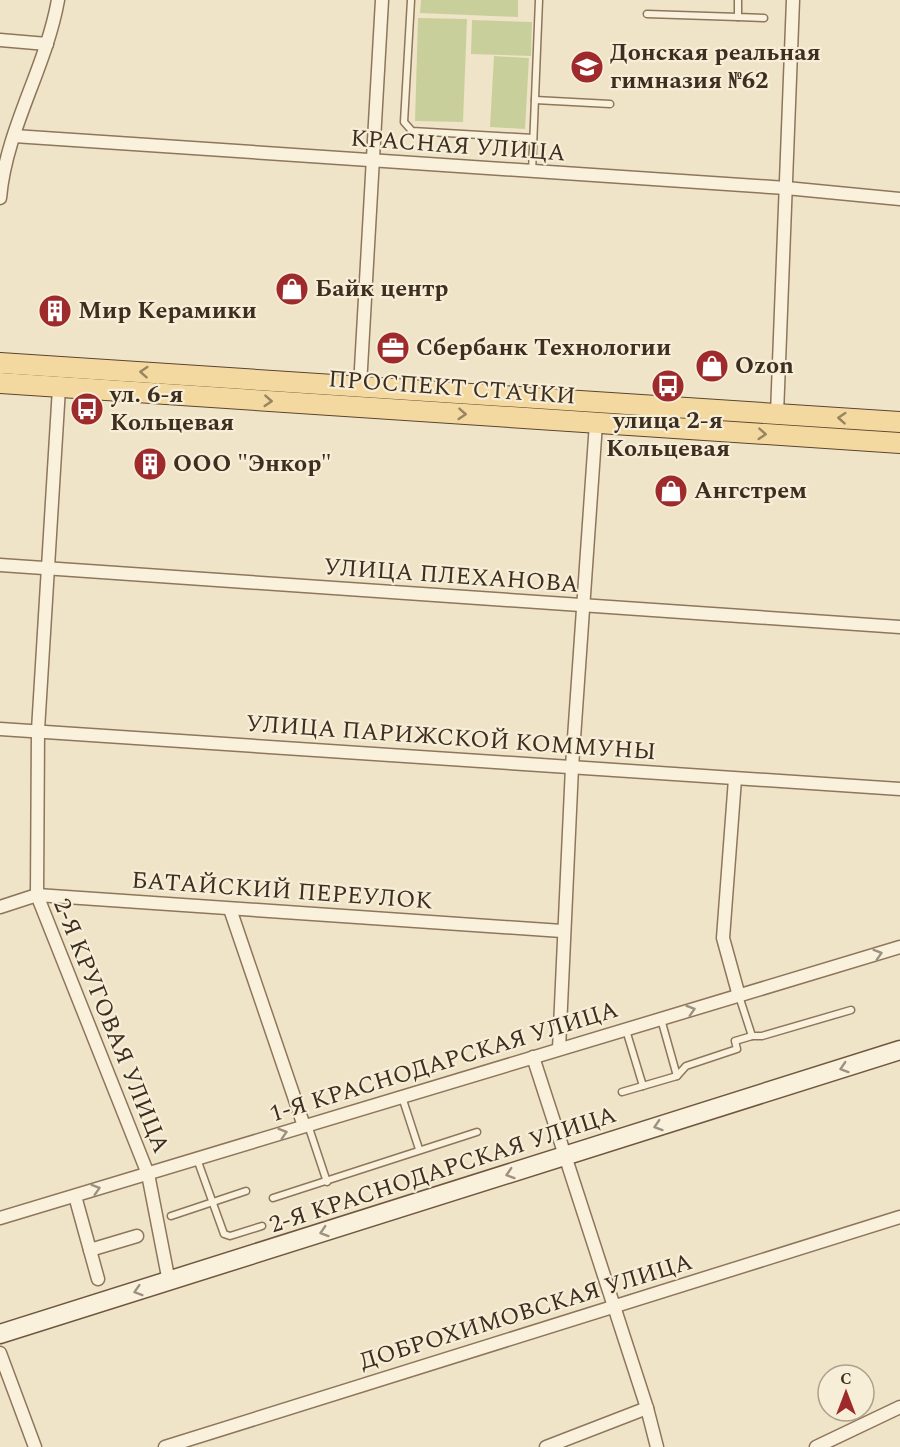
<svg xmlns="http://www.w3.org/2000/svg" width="900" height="1447" viewBox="0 0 900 1447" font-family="Spectral,serif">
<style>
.green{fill:#c9cf9b}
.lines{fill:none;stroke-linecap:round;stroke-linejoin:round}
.lane-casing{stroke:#8d765c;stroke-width:9}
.street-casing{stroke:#8d765c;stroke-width:15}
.secondary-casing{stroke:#6f573f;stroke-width:21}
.primary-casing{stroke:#5b4430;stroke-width:22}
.lane{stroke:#faf1dc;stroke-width:6}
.street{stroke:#faf1dc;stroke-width:12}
.secondary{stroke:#faf1dc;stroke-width:18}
.primary{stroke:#f3d9a0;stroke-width:20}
.oneway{stroke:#988460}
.oneway2{stroke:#9c907e}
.labels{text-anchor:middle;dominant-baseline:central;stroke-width:4.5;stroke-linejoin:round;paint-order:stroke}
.poi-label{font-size:24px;font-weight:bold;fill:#3d2e20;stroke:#f7eed8;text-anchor:start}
.street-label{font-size:24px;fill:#3d2e20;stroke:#f7eed8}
</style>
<rect width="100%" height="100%" fill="#f0e4c8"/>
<!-- green -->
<g class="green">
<polygon points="421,0 518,0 518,17 420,13"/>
<polygon points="418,18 467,19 463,122 415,121"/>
<polygon points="472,20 532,22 531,56 471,54"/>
<polygon points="494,56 529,58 525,129 490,127"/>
</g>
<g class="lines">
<!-- lane casing -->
<g class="lane-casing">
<g id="lane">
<polyline points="411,0 404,122 412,131 533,138"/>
<polyline points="738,0 738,17 764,18"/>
<polyline points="647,14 738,17"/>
<polyline points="535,100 610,104"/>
<polyline points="532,172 539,0"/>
<polyline points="739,996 752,1036 762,1036 851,1010"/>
<polyline points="661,1019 677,1076"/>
<polyline points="626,1030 643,1086"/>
<polyline points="622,1092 677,1076 686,1066 737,1049 735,1041 752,1036"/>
<polyline points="402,1097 419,1149"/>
<polyline points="308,1125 327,1182"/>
<polyline points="197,1159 224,1234 230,1236 262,1226"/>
<polyline points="273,1198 477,1132"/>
<polyline points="171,1216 246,1191"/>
</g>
</g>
<!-- street casing -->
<g class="street-casing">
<g id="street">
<polyline points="0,40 47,44"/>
<polyline points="14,136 786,188 900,199"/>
<path d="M0 198C6 129 46 68 58 0"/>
<polyline points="360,386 382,0"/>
<polyline points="59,388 38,730 37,895 148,1174 169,1282"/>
<polyline points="777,414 793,0"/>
<polyline points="0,565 900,627"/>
<polyline points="0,729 900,789"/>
<polyline points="735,779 723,938 739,996"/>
<polyline points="0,907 37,895 562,931"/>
<polyline points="230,909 304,1126"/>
<polyline points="559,1049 572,767 596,423"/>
<polyline points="533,1057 647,1408 657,1447"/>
<polyline points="75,1196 98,1279"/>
<polyline points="0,1218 900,947"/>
<polyline points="90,1250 137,1236"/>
<polyline points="0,1353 35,1447"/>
<polyline points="165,1447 900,1217"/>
<polyline points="546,1447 647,1408"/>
<polyline points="816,1447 900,1407"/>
</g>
</g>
<!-- secondary casing -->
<g class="secondary-casing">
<polyline id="secondary" points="0,1334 900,1050"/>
</g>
<!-- primary casing -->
<g class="primary-casing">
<g id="primary">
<polyline points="0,363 900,422"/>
<polyline points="0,383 900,443"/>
</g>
</g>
<!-- lane -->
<use href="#lane" class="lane"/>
<!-- street -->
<use href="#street" class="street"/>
<!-- secondary -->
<use href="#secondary" class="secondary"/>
<!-- primary -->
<use href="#primary" class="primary"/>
</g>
<!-- one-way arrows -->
<defs><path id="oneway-chevron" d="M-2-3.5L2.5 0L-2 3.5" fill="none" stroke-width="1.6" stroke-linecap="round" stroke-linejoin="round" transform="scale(1.5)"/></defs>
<g class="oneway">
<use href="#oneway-chevron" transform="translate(144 372) rotate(-176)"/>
<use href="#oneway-chevron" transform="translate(268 401) rotate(4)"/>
<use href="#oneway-chevron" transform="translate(462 414) rotate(4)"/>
<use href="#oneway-chevron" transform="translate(842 418) rotate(-176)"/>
<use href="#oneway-chevron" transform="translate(762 434) rotate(4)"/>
</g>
<g class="oneway2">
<use href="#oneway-chevron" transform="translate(878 954) rotate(-17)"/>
<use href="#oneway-chevron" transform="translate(691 1010) rotate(-17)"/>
<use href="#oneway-chevron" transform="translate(844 1068) rotate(162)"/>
<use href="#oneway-chevron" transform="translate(658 1126) rotate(162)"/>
<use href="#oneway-chevron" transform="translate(283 1133) rotate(-17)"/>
<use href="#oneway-chevron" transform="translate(510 1174) rotate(162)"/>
<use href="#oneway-chevron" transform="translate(96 1189) rotate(-17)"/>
<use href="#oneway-chevron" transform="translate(324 1232) rotate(162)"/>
<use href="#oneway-chevron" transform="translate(138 1291) rotate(163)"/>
</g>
<!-- icons -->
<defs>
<g id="school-disc" transform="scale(1.725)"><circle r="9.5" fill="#9e2a2b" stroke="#f7eed8"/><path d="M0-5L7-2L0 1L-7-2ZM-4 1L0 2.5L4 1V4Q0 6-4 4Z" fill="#fff"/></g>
<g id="shop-disc" transform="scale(1.725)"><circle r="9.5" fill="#9e2a2b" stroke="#f7eed8"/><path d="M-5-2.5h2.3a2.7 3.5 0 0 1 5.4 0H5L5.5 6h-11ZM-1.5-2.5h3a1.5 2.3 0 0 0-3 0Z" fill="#fff"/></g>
<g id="building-disc" transform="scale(1.725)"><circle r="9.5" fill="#9e2a2b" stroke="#f7eed8"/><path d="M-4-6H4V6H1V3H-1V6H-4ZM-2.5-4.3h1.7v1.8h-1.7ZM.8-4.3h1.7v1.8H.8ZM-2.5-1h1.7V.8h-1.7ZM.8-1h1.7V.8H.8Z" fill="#fff"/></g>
<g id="office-disc" transform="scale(1.725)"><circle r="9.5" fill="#9e2a2b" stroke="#f7eed8"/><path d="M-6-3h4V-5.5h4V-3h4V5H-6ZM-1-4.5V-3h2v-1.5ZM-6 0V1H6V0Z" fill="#fff"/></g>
<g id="bus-disc" transform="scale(1.725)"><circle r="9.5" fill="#9e2a2b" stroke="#f7eed8"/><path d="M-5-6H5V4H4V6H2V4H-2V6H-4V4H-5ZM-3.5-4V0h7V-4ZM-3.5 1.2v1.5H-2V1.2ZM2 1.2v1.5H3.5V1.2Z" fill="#fff"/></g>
</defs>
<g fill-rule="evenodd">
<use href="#school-disc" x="587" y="67"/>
<use href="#shop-disc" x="292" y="289"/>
<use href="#building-disc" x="55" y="311"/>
<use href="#office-disc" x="393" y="348"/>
<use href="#shop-disc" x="712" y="366"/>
<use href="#bus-disc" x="668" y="386"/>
<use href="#bus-disc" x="87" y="409"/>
<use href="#building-disc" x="150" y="464"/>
<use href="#shop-disc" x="671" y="491"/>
</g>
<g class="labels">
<!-- poi labels -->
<g class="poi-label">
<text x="610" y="53">Донская реальная<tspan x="610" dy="28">гимназия №62</tspan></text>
<text x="315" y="289">Байк центр</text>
<text x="78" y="311">Мир Керамики</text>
<text x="416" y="348">Сбербанк Технологии</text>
<text x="735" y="366">Ozon</text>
<text x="110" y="395">ул. 6-я<tspan x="110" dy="28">Кольцевая</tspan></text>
<text x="668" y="421" text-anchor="middle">улица 2-я<tspan x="668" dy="28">Кольцевая</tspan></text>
<text x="173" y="464">ООО "Энкор"</text>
<text x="694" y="491">Ангстрем</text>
</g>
<!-- street labels -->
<g class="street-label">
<text transform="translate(458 146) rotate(4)">КРАСНАЯ УЛИЦА</text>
<text transform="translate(452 388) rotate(4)">ПРОСПЕКТ СТАЧКИ</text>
<text transform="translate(451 576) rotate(4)">УЛИЦА ПЛЕХАНОВА</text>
<text transform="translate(451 738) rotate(4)">УЛИЦА ПАРИЖСКОЙ КОММУНЫ</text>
<text transform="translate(282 891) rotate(4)">БАТАЙСКИЙ ПЕРЕУЛОК</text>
<text transform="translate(111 1026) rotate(68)">2-Я КРУГОВАЯ УЛИЦА</text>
<text transform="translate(444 1062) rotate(-17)">1-Я КРАСНОДАРСКАЯ УЛИЦА</text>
<text transform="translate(443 1170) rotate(-18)">2-Я КРАСНОДАРСКАЯ УЛИЦА</text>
<text transform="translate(526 1312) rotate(-17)">ДОБРОХИМОВСКАЯ УЛИЦА</text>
</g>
</g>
<!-- north arrow -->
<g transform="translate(846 1393)"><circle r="28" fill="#f7eed8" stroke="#ada18e" stroke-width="1.5"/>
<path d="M0-4.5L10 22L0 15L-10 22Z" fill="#9e2a2b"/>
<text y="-9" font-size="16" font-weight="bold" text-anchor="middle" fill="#3d2e20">С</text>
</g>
</svg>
